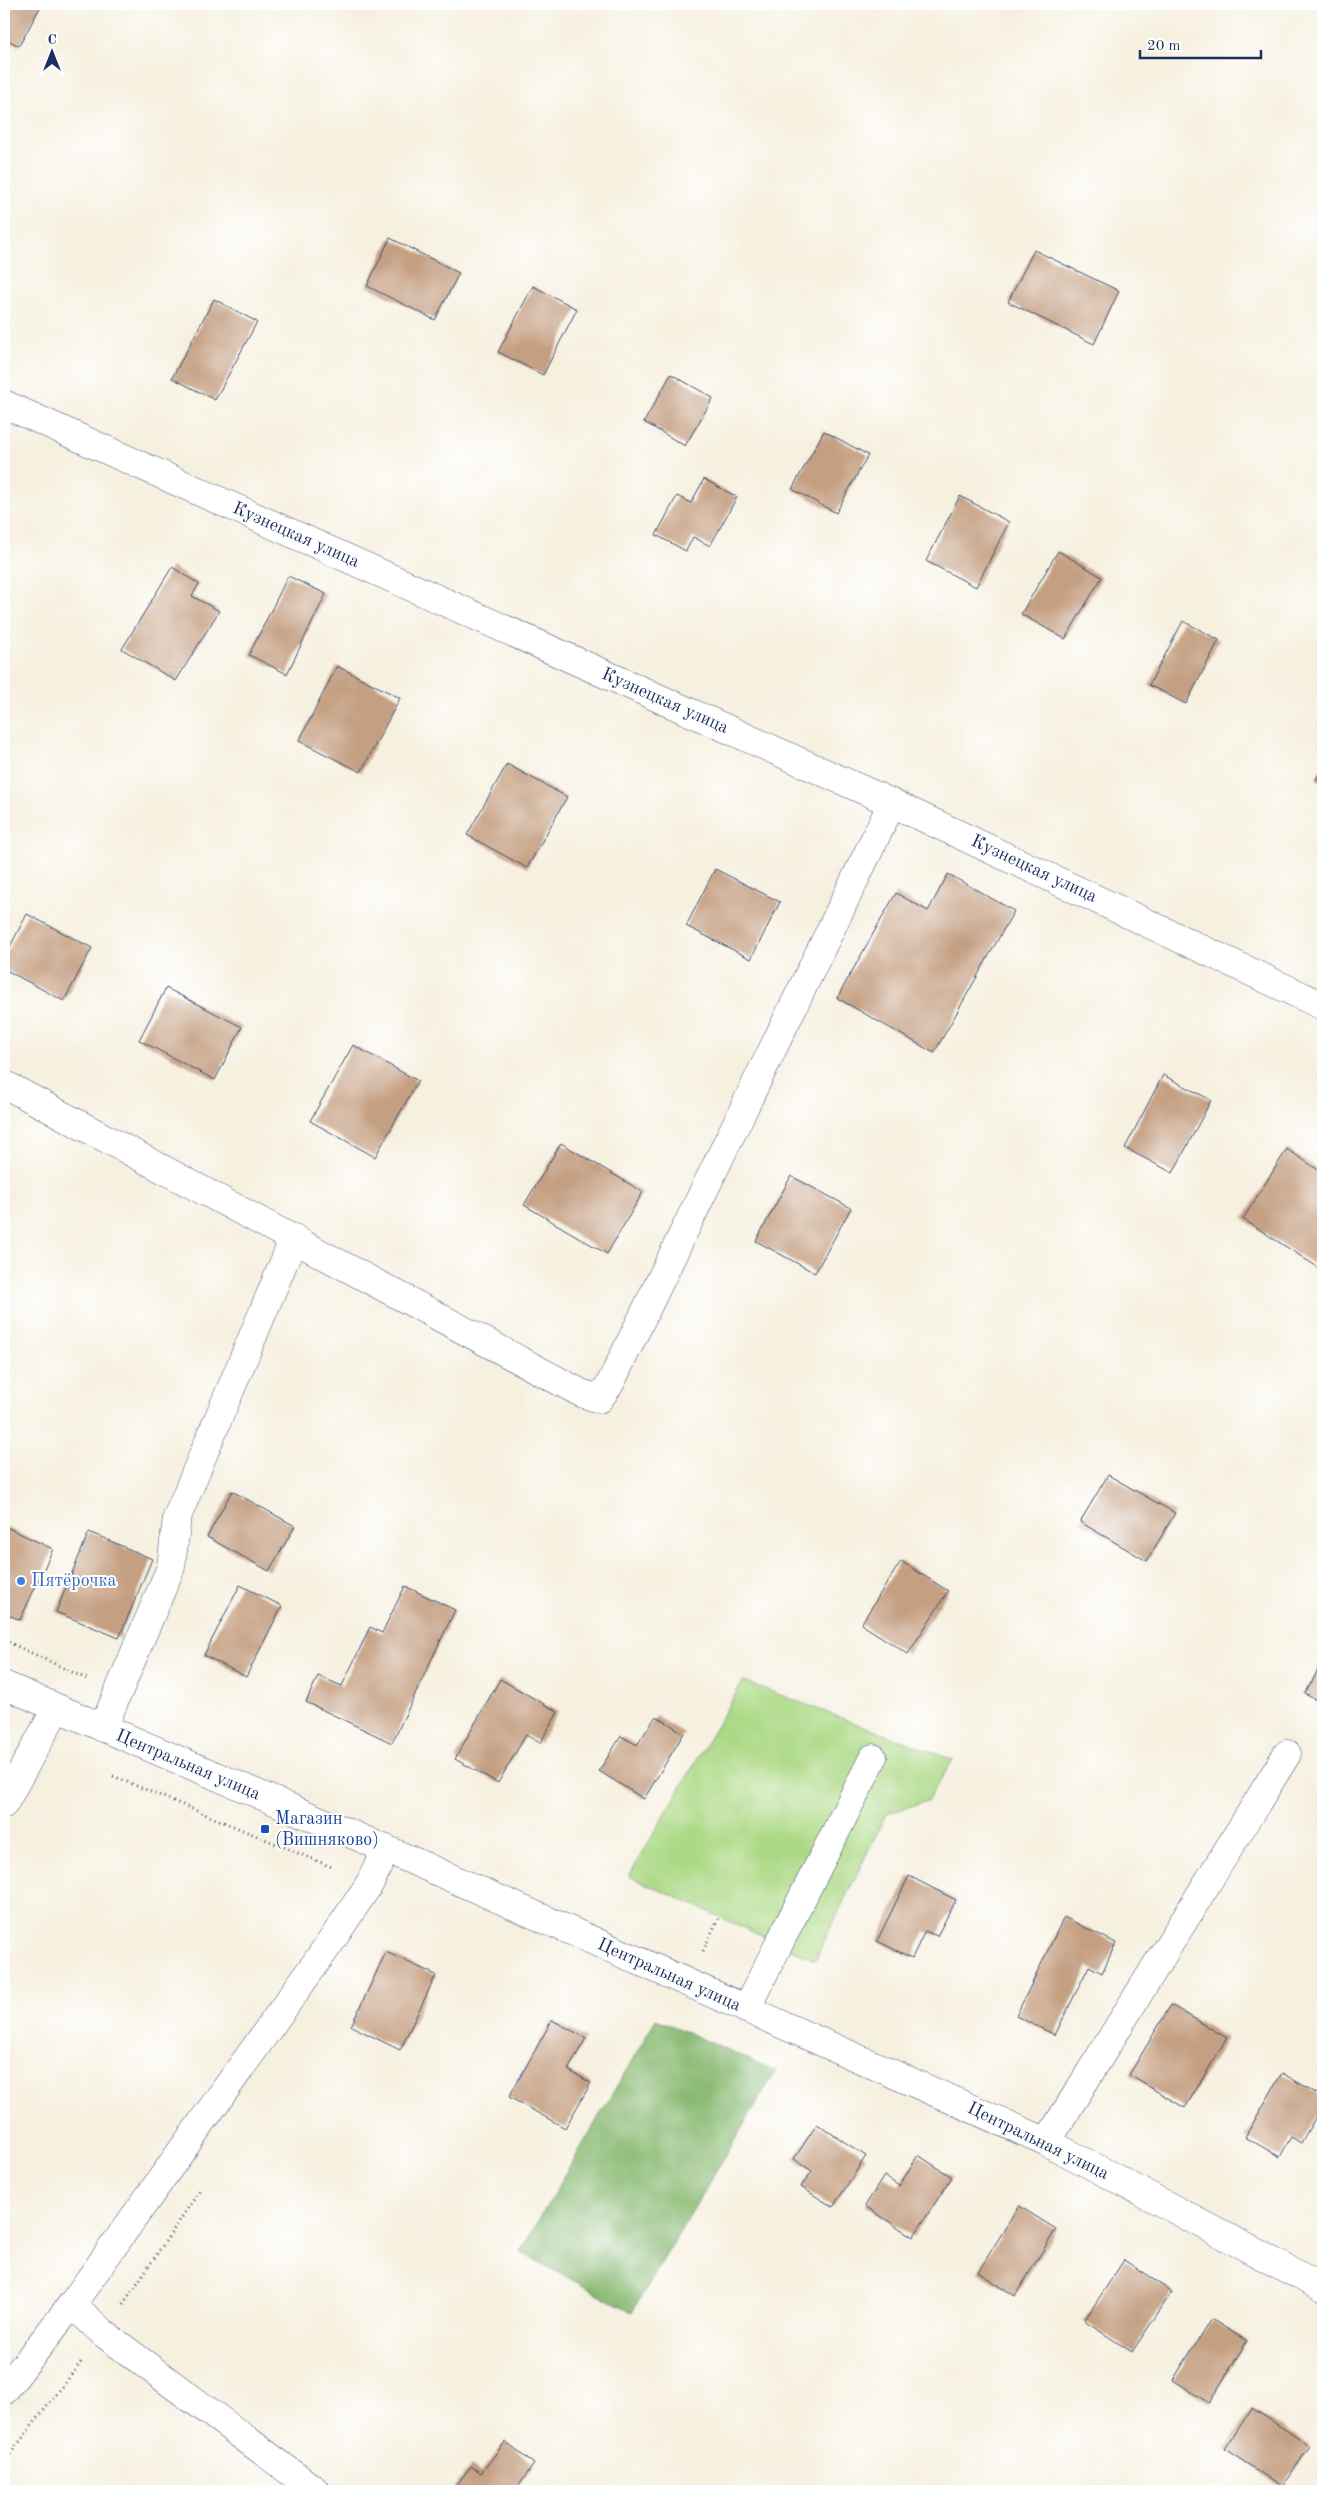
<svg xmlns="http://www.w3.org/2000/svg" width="1327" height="2495" viewBox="0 0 1327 2495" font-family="'Old Standard TT',serif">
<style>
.green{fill:#acd985;stroke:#648472}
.forest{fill:#89b972;stroke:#527468}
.building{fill:#c49f81}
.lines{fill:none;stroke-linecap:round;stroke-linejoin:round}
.minor-casing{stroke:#3c4c71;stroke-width:29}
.path{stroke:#3c4c71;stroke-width:3;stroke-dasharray:1 4;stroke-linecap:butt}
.minor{stroke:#fff;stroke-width:28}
.shop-dot{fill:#3f7fe0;stroke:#fff;stroke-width:2}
.transit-dot{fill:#1a4fb4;stroke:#fff;stroke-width:2}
.labels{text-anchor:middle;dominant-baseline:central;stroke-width:4;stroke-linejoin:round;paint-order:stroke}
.street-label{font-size:18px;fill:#1b2f5e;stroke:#fff}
.shop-label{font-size:18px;fill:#366cbe;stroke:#fff;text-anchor:start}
.transit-label{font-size:18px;fill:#164399;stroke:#fff;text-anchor:start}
</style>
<rect width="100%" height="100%" fill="#fff"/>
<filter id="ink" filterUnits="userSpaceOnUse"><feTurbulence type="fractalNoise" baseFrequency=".02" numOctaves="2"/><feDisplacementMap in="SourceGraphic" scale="10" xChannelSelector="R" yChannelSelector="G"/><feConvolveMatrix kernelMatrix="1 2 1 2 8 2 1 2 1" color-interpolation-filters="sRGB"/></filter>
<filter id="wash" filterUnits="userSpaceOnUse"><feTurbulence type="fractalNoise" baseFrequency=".0096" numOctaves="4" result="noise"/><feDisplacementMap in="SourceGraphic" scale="20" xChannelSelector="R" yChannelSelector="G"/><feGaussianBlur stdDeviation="1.12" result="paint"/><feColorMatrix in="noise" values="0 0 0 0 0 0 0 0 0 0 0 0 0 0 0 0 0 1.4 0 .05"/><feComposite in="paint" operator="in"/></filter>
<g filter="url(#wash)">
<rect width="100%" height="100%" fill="#f6f0df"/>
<!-- green -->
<polygon class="green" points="743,1681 953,1760 927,1801 886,1814 815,1960 629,1876"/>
<!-- forest -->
<polygon class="forest" points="656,2019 776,2071 632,2312 520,2252"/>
<g id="blocks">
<!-- building -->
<g class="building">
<polygon points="4,4 42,4 19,46 4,38"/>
<polygon points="390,238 459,273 435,320 367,286"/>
<polygon points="1034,250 1119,291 1094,344 1008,302"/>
<polygon points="533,286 577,309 543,375 498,352"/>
<polygon points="214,299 257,322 215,400 172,378"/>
<polygon points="671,374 713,398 685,446 644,422"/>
<polygon points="824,431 868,455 836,513 792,489"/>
<polygon points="704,479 737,497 710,546 693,537 686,551 656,535 677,496 691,503"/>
<polygon points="960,496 1009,522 976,587 926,561"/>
<polygon points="1058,551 1102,577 1065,639 1021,614"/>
<polygon points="172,567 199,584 192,596 219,611 176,681 122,649"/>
<polygon points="288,576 326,594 287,674 249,655"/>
<polygon points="1183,621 1219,640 1186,704 1149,685"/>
<polygon points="337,666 400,698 361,772 299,741"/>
<polygon points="507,764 567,797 527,868 467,835"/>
<polygon points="1323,766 1323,783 1316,779"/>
<polygon points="715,869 780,902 751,959 686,926"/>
<polygon points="948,874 1014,911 934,1053 837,998 896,893 928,911"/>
<polygon points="27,914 92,948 64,1001 4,969 4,958"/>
<polygon points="166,988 242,1027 215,1080 139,1040"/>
<polygon points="353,1045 418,1081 375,1157 310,1121"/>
<polygon points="1163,1075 1211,1100 1173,1173 1125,1148"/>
<polygon points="561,1143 643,1192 607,1254 524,1205"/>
<polygon points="1287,1149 1323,1173 1323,1261 1319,1268 1243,1219"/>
<polygon points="791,1176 851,1208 815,1273 756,1241"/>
<polygon points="1108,1475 1175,1513 1147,1561 1080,1522"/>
<polygon points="232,1491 295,1526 269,1571 207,1537"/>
<polygon points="4,1526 53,1549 20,1620 4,1613"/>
<polygon points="89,1532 152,1559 119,1638 56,1612"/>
<polygon points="901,1561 948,1591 908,1654 861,1624"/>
<polygon points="240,1585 282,1606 246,1677 204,1655"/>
<polygon points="405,1586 455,1610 392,1743 306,1702 318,1676 342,1686 370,1627 382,1633"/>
<polygon points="1323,1661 1323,1704 1305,1694"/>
<polygon points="500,1679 558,1712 540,1743 526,1735 498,1783 455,1759"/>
<polygon points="656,1716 684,1733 644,1799 599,1771 621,1736 637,1745"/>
<polygon points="909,1876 956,1900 937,1936 925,1931 912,1958 877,1941"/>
<polygon points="1064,1917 1116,1943 1102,1973 1089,1966 1055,2035 1016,2016"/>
<polygon points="386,1952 436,1975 400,2050 351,2026"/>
<polygon points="1171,2005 1227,2038 1185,2108 1129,2075"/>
<polygon points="552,2020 586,2038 568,2070 591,2083 565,2128 509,2097"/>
<polygon points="1282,2073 1323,2097 1323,2104 1301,2143 1291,2137 1280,2157 1245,2137"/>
<polygon points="817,2124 866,2156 833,2207 801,2187 812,2171 794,2159"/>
<polygon points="918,2155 952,2177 913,2237 865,2206 884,2176 899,2186"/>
<polygon points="1019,2206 1056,2229 1015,2296 978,2272"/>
<polygon points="1124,2260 1172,2292 1132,2352 1084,2321"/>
<polygon points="1211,2319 1247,2341 1209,2403 1173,2380"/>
<polygon points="1252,2408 1310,2446 1282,2487 1225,2449"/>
<polygon points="505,2442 534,2464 515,2491 452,2491 471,2466 481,2473"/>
</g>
</g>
</g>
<g filter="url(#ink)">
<use href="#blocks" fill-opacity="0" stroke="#3c4c71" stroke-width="1"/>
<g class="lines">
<!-- minor casing -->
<g class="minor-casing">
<g id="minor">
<polyline points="4,404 892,803 1323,1006"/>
<polyline points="4,1084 581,1393 599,1399 610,1384 892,803"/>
<polyline points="4,1685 386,1849 1047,2142 1323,2288"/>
<polyline points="103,1728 171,1567 177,1517 294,1238"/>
<polyline points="4,1804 56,1709"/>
<polyline points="746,2009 873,1758"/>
<polyline points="1047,2142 1287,1754"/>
<polyline points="72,2304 103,2333 316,2491"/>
<polyline points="4,2391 72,2304 332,1940 370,1883 386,1849"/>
</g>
</g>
<!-- path -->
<g class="path">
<polyline points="4,1640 87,1679"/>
<polyline points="113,1776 334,1868"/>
<polyline points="703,1951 719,1917"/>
<polyline points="123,2304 201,2189"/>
<polyline points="4,2462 82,2361"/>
</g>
<!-- minor -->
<use href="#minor" class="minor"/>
</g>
</g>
<!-- markers -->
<circle class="shop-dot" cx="21" cy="1581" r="5"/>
<rect class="transit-dot" x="260" y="1824" width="10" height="10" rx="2.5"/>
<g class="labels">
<!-- street labels -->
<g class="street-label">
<text transform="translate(296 535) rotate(24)">Кузнецкая улица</text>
<text transform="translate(665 701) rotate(24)">Кузнецкая улица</text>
<text transform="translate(1034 869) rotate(25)">Кузнецкая улица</text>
<text transform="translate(188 1765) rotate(23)">Центральная улица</text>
<text transform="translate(669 1975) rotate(24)">Центральная улица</text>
<text transform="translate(1038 2141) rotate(26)">Центральная улица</text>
</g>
<!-- shop labels -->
<g class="shop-label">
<text x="31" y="1581">Пятёрочка</text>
</g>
<!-- transit labels -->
<g class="transit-label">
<text x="275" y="1819">Магазин<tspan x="275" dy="21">(Вишняково)</tspan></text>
</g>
</g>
<!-- margin -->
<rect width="1327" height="2495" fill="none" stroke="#fff" stroke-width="20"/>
<!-- north arrow -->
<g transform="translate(52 52)" stroke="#ffffff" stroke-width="4" paint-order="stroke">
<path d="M0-4L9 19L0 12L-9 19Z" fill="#1b2f5e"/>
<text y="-8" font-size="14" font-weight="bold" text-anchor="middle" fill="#1b2f5e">С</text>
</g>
<!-- scale -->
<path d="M1140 50v8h121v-8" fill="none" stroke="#1b2f5e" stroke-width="2.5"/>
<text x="1147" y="50" font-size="15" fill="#1b2f5e" stroke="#ffffff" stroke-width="4" paint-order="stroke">20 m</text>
</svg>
